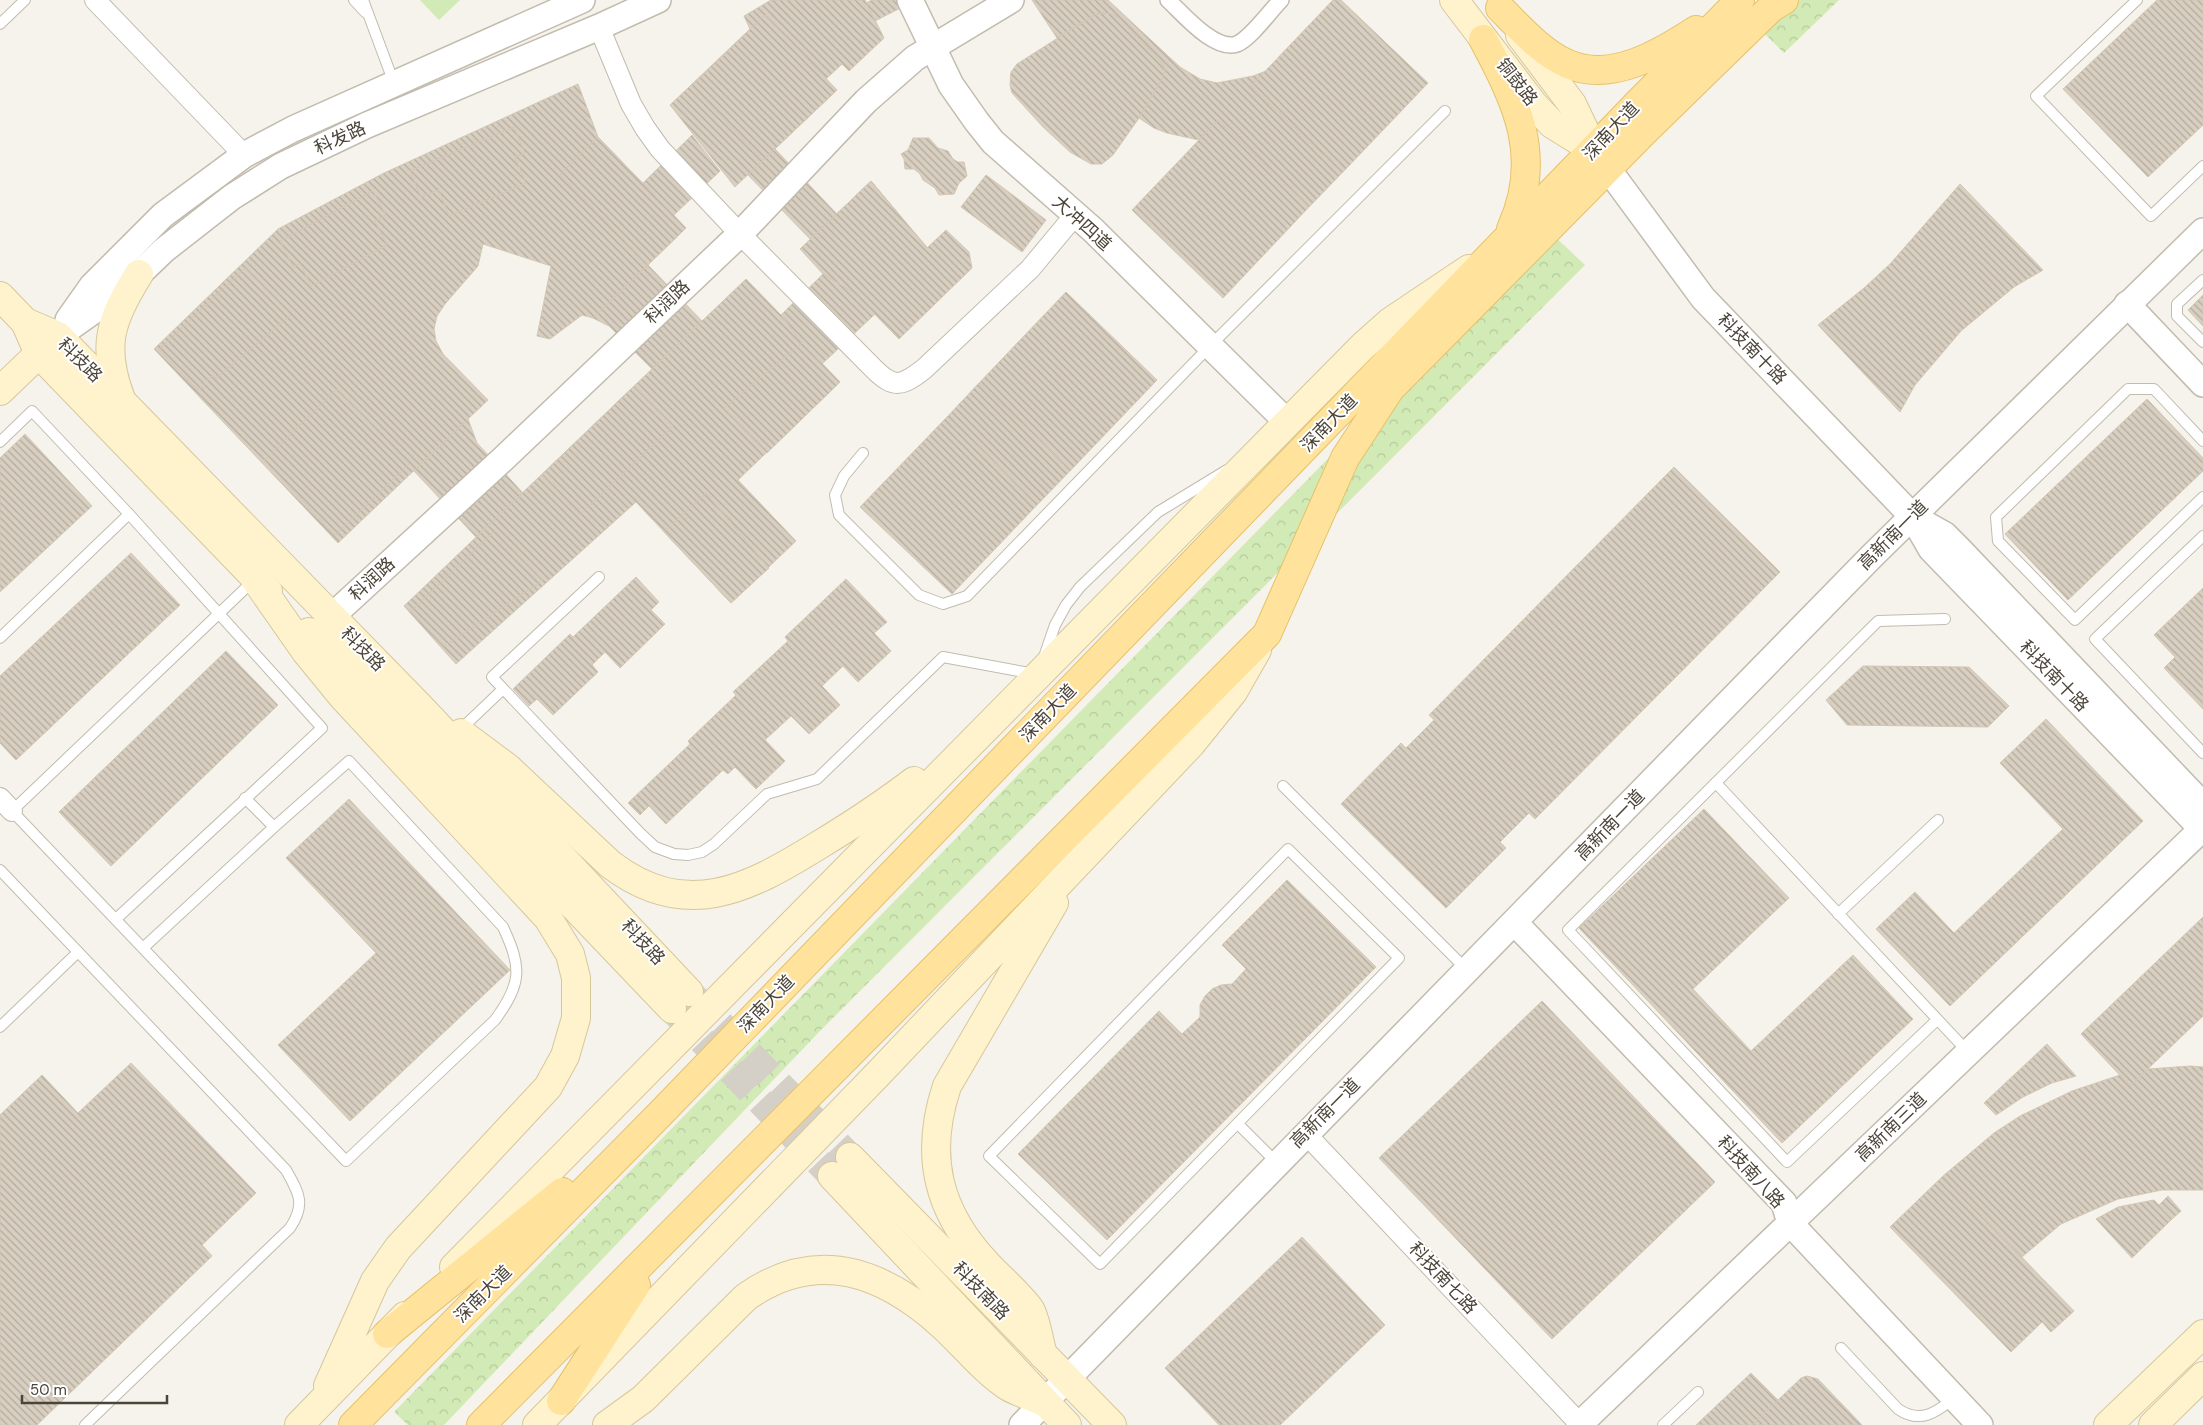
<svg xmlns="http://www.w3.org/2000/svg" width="2203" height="1425" viewBox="0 0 2203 1425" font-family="'DM Sans','Noto Sans SC',sans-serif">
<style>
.forest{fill:url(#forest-crowns)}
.garden{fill:#d2eab5}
.building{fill:url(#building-back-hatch);stroke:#d3c7b4}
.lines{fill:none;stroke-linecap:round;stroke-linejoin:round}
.secondary-tunnel{stroke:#d4d0c8;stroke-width:28;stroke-dasharray:28 14;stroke-linecap:butt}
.service-casing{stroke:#c2bbae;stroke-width:12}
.pedestrian-casing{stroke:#c2bbae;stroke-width:18}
.minor-casing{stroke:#c2bbae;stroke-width:22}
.tertiary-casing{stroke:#c2bbae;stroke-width:28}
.secondary-casing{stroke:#d6c79b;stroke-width:30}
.primary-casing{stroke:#e6c16a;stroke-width:30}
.service{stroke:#fff;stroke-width:10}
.pedestrian{stroke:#fff;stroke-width:15}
.minor{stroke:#fff;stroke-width:20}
.tertiary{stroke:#fff;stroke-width:25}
.secondary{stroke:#fff3cd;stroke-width:28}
.primary{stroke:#ffe39c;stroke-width:28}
.labels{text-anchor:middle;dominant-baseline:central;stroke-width:4;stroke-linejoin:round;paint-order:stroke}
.street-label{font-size:18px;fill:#4b4439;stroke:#fff}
</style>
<defs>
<pattern id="forest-crowns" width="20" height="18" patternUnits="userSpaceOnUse" patternTransform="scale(1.25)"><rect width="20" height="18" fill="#d2eab5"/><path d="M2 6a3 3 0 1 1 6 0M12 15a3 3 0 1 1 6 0" fill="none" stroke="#b6ca9c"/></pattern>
<pattern id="building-back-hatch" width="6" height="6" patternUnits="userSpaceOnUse" patternTransform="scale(1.25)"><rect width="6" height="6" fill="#d8cfc1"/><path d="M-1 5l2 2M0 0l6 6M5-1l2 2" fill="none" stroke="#b1aa9e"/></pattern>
</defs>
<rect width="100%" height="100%" fill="#f6f3ec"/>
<!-- forest -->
<g class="forest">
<polygon points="1784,0 1839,0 1784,53 1763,32"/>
<polygon points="1550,232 1585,265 820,1031 444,1425 408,1425 394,1412"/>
</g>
<!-- garden -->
<polygon class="garden" points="420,0 460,0 439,20"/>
<!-- building -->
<g class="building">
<polygon points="771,0 865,0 884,38 849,71 842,64 826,79 837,90 735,187 670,105 750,29 744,16"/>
<polygon points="872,0 916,0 875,21 866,3"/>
<polygon points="1032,0 1108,0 1180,67 1200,79 1217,83 1253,76 1266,71 1251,86 1342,173 1309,207 1218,120 1199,140 1167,133 1154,128 1139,118 1162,79 1165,70 1163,64 1120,19 1112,14 1103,13 1094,15 1057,38"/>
<polygon points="1333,0 1341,0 1428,83 1342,173 1251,86"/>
<polygon points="2157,0 2203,0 2203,125 2148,177 2063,89"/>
<polygon points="1103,13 1112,14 1120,19 1163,64 1165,70 1162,79 1139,118 1113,155 1102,164 1091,164 1070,152 1043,127 1012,93 1010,85 1011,72 1017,64 1094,15"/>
<polygon points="765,15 837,90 763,160 692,86"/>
<polygon points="578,84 598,137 686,228 593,318 582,315 550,339 537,336 551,266 483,244 478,266 445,304 437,316 434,329 436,341 443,354 488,400 338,543 154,349 278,229 384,173"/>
<polygon points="1218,120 1309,207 1223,298 1132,210"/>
<polygon points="514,127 525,153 515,157 526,183 449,216 439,190 421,197 410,171"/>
<polygon points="692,135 720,171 674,215 643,183"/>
<polygon points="598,137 686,228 648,265 560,174"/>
<polygon points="913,138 929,138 938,148 948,151 953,159 958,162 964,162 967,176 959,183 954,194 939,195 935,188 923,180 920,174 914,169 905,169 904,159 901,154 908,150"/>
<polygon points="775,149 837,214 810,239 748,175"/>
<polygon points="986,175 1046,220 1022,252 961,207"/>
<polygon points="871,181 947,271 889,328 854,293 872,274 826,224"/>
<polygon points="871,181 927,248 946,230 969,252 972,268 899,339 854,293 823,274 800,249"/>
<polygon points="1960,184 2043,270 2014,287 1961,331 1915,385 1900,412 1818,325 1864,288 1890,264"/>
<polygon points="373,191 386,215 375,221 387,245 311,286 300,263 293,267 280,241"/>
<polygon points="648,265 702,321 652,369 609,326 593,318"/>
<polygon points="245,268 291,315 216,378 213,375 198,390 159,350"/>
<polygon points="823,274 854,293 875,314 822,364 802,343 781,315"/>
<polygon points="746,279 781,315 802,343 840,382 738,480 796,541 731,603 636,502 456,664 404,606"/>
<polygon points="1066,292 1157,380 1071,470 979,383"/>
<polygon points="2203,295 2203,326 2188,310"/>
<polygon points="802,343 840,382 767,453 724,408"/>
<polygon points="979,383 1071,470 1038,504 947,417"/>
<polygon points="634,386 673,426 580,515 542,475"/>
<polygon points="337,389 409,464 335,535 264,460"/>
<polygon points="2147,399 2203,458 2203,471 2068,600 2005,534"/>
<polygon points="947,417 1038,504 952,594 860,507"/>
<polygon points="468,419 477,443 523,493 476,537 414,471"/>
<polygon points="25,434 92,506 0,592 0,458"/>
<polygon points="1674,467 1780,572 1535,819 1529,813 1500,842 1506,848 1446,908 1341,804 1401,743 1406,748 1434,720 1429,715"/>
<polygon points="706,493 769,568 731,603 664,532"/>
<polygon points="495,531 543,580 444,646 411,611"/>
<polygon points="131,553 180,605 16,760 0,743 0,676"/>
<polygon points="636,577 659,602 651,610 665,624 620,668 605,652 592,665 598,672 553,715 537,699 529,706 513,689 570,634 573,637"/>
<polygon points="846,579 887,622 874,633 891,651 858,682 843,666 822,686 840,705 809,734 791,716 765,740 785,761 756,789 735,767 728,774 723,770 666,824 649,806 640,815 628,803 690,744 688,741 736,695 733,692 788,641 785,637"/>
<polygon points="2203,588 2203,709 2164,668 2175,657 2154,635"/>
<polygon points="226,651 278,705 111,866 59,812"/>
<polygon points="1863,666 1969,667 2009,706 1988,727 1847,725 1826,700"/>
<polygon points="2046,719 2143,821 1950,1006 1876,929 1915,892 1954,933 2063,829 2000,763"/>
<polygon points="349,799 510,970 350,1121 278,1045 376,953 286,858"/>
<polygon points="1704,809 1789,898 1693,989 1751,1051 1853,955 1913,1019 1782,1143 1579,928"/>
<polygon points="1287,880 1376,967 1107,1240 1018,1154 1159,1011 1182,1034 1200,1017 1200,1005 1205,996 1212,989 1221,985 1232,984 1246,969 1222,945"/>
<polygon points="2203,917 2203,1016 2130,1086 2081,1034"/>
<polygon points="1542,1001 1715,1182 1552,1339 1379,1158"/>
<polygon points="2047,1044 2076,1076 2052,1083 2023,1097 1996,1115 1984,1103"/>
<polygon points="131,1063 256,1193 202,1245 212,1256 37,1425 0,1425 0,1115 42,1075 78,1113"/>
<polygon points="2190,1066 2203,1067 2203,1190 2162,1190 2118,1199 2061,1224 2022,1257 1943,1176 1994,1133 2020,1116 2072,1091 2120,1075 2130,1086 2148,1069"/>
<polygon points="1943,1176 2074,1311 2051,1332 2042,1322 2011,1352 1890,1227"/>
<polygon points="2168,1196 2181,1211 2172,1219 2159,1205"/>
<polygon points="2154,1200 2172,1219 2132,1258 2096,1219 2118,1207"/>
<polygon points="1302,1237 1385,1325 1280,1425 1219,1425 1165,1368"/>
<polygon points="1751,1373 1778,1400 1752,1425 1696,1425"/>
<polygon points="1807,1376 1818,1379 1862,1425 1752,1425 1801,1378"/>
</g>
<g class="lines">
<!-- secondary-tunnel -->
<g class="secondary-tunnel">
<polyline points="691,994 850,1157"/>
<polyline points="673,1010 832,1176"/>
</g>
<!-- service casing -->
<g class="service-casing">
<g id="service">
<polyline points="354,0 365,12"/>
<polyline points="363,0 394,83"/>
<polyline points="2137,0 2036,96 2151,216 2203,166"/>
<polyline points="0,24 25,0"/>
<polyline points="2203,280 2177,304 2177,316 2203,342"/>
<polyline points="2203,441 2154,389 2128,389 1996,517 1998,541 2075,620 2203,497"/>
<polyline points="0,442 32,411 129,514 322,728 116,919"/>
<polyline points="863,453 844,476 835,495 839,515 919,595 943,604 967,596 1210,346 1445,111"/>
<polyline points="2203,536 2095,639 2203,753"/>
<polyline points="599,577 492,677 640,833 655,847 674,854 688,855 702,852 714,844 767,794 817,779 943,657 1035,674"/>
<polyline points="0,638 129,514"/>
<polyline points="1044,657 1055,625 1066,605 1080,587 1158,512 1227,470"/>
<polyline points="459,731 503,689"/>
<polyline points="1716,783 1968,1052"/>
<polyline points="1283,786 1467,970"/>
<polyline points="245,798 274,827"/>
<polygon points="1288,849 1399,958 1100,1264 989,1156"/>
<path d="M0 870 286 1170C299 1193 306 1204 290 1228L85 1425"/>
<polyline points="1838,914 1938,820"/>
<path d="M143 948 274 827 349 761 503 927C522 968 522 983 495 1020L346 1161 12 811 254 580"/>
<polyline points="1937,1020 1787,1162 1568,930 1878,621 1945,619"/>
<polyline points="0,1027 77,953"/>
<polyline points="1238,1124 1277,1163"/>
<path d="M1841 1348 1898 1409C1920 1424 1936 1413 1954 1398"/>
<polyline points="1663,1425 1698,1392"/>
</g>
</g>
<!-- pedestrian casing -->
<g class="pedestrian-casing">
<path id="pedestrian" d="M1168 0C1183 14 1215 52 1237 44 1251 38 1270 11 1281 0"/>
</g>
<!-- minor casing -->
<g class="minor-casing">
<g id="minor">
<polyline points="95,0 244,155"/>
<path d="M599 27 631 104 645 128 660 149 740 234 874 369C894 389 902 386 924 369L1030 269 1075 215"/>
<polyline points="0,798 12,811"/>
<polyline points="1305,1133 1580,1424"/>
</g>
</g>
<!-- tertiary casing -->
<g class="tertiary-casing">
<g id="tertiary">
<polyline points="910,0 951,85 977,122 993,142 1093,230 1287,422"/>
<polyline points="1608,169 1703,298 1912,516 1931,549 2203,830"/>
<polyline points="2127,304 2203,384"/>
<polyline points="68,320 92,286 163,215 244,155 293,129 582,0"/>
<polyline points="58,336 120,292 164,250 205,218 232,197 281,166 367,125 599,27 658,0"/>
<polyline points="1915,518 1945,535 1959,549 2203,805"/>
<polyline points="331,617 503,459 740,234 866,101 915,58 1011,0"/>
<polyline points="1515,923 1784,1203 1790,1223 1980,1425"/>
<polyline points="1022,1425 1872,556 2203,231"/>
<polyline points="1579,1425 2203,828"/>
</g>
</g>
<!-- secondary casing -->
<g class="secondary-casing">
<g id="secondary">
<polyline points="1454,0 1534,105 1552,124 1594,150"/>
<polyline points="1520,35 1572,104 1594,150"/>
<polyline points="0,296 25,322 39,354 268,591"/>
<polyline points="25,322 58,336 421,708 689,992"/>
<polyline points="0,391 51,342"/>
<path d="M121 399C101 347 110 320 139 274"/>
<polyline points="255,579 306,652 342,696 548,918 570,954 576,978 576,1018 565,1056 548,1087 398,1248 375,1281 328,1386"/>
<polyline points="309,632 400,724 672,1009"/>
<path d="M461 733 508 768 610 864C686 922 748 889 819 845 852 825 884 804 914 781"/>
<polyline points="850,1157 1112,1425"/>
<polyline points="832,1176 1067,1425"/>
<polyline points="454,1267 1363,346 1390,322 1469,269"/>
<path d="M1043 1355C1039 1341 1037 1324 1031 1311 1026 1301 996 1274 987 1264 937 1211 924 1155 947 1086L1054 903"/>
<polyline points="299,1425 405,1316"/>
<polyline points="537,1425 878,1074 1191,744 1233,692 1257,650"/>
<path d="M607 1425 643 1399 746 1297C817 1247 883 1272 942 1325 964 1345 984 1371 1009 1387 1020 1393 1033 1397 1044 1402"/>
<polyline points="2108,1425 2203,1334"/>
<polyline points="2153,1425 2203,1376"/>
</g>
</g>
<!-- primary casing -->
<g class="primary-casing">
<g id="primary">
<path d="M1500 8C1520 28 1542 53 1568 64 1611 83 1661 53 1696 30"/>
<path d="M1483 39C1517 103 1544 157 1511 229"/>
<polyline points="387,1334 562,1192"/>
<polyline points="561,1401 636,1285"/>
<polyline points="353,1425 661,1113 1638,103 1740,0"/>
<polyline points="481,1425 1267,634 1345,458 1390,389 1644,132 1771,8 1784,0"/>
</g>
</g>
<!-- service -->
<use href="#service" class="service"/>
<!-- pedestrian -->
<use href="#pedestrian" class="pedestrian"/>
<!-- minor -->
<use href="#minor" class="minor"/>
<!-- tertiary -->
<use href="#tertiary" class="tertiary"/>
<!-- secondary -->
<use href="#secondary" class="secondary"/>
<!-- primary -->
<use href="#primary" class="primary"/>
</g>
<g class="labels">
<!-- street labels -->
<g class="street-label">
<text transform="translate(1517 82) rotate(52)">铜鼓路</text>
<text transform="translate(1611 131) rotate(-47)">深南大道</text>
<text transform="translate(340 138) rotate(-25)">科发路</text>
<text transform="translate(1082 223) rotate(42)">大冲四道</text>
<text transform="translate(667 302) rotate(-44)">科润路</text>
<text transform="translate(1752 349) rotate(46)">科技南十路</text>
<text transform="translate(80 360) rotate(45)">科技路</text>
<text transform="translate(1329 423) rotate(-46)">深南大道</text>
<text transform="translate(1893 535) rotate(-45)">高新南一道</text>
<text transform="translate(372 579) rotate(-43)">科润路</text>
<text transform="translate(363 649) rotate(45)">科技路</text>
<text transform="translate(2054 676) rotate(46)">科技南十路</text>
<text transform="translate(1048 713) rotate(-46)">深南大道</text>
<text transform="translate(1610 825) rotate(-46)">高新南一道</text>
<text transform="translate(643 942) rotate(47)">科技路</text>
<text transform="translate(766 1004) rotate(-46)">深南大道</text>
<text transform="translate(1325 1113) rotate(-45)">高新南一道</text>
<text transform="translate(1891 1127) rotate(-44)">高新南三道</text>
<text transform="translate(1751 1172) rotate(48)">科技南八路</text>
<text transform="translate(1443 1278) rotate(47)">科技南七路</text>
<text transform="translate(981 1291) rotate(46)">科技南路</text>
<text transform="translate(483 1294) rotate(-45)">深南大道</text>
</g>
</g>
<!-- scale -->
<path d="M22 1395v8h145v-8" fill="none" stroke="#4b4439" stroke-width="2.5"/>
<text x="30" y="1395" font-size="15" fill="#4b4439" stroke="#ffffff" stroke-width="4" paint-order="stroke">50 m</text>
</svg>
